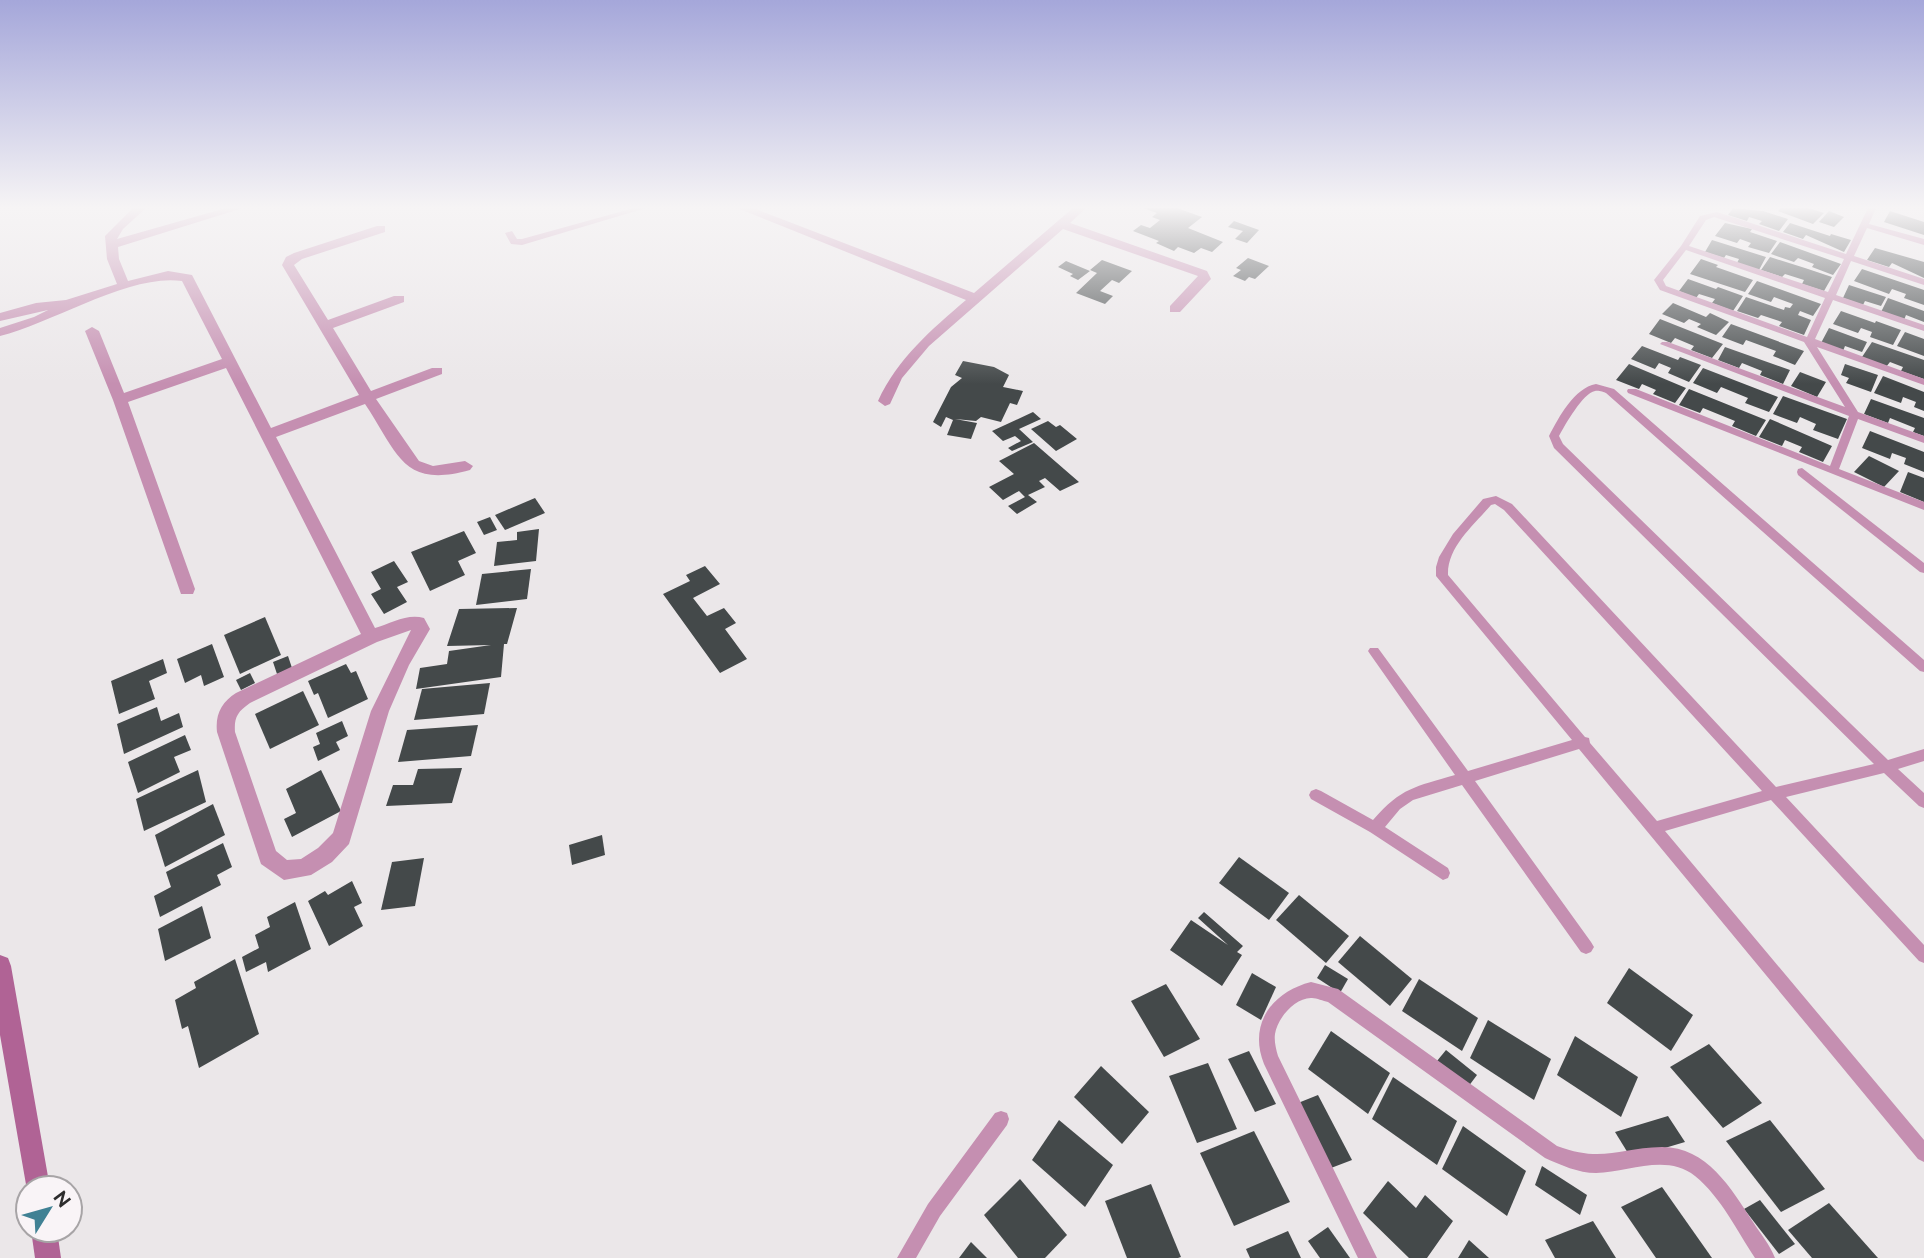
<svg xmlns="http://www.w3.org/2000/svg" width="1924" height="1258" viewBox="0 0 1924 1258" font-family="Raleway,sans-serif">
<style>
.building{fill:#44494a}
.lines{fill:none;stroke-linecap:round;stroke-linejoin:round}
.lane{fill:#c58fb1;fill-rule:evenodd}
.street{fill:#c58fb1;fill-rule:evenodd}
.secondary{fill:#b06395;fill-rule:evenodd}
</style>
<rect width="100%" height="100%" fill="#ebe7e9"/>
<!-- building -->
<g class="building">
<polygon points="1143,208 1177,208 1202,217 1188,228 1223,242 1212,252 1201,248 1194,253 1178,247 1174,251 1156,243 1159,241 1133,231 1141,225 1150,228 1160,220 1152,217 1157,213"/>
<polygon points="1733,208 1763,211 1788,219 1779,231 1759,224 1762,221 1749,217 1747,221 1728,215"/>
<polygon points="1781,208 1809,208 1824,213 1813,224 1778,211"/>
<polygon points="1829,211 1844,217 1834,227 1819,222"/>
<polygon points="1890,211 1924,222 1924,235 1884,222"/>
<polygon points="1234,221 1259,230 1247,243 1235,239 1243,231 1228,227"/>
<polygon points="1725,223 1752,229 1750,232 1777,241 1769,253 1748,247 1751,243 1740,239 1737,243 1715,236"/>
<polygon points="1790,223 1830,236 1831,234 1851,240 1844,252 1806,235 1803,239 1783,232"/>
<polygon points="1712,240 1766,257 1759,270 1737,263 1739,259 1726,255 1724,258 1705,252"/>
<polygon points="1780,242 1841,264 1833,275 1812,267 1814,264 1798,258 1794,262 1771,254"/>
<polygon points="1875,248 1924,262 1924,278 1892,263 1889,267 1867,260"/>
<polygon points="1770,257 1805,268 1832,277 1824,291 1802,284 1804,280 1785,274 1782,277 1761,270"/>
<polygon points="1248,258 1269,266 1255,279 1249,277 1245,281 1233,276 1241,270 1236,268"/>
<polygon points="1701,259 1718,265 1716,267 1753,280 1745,292 1690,274"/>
<polygon points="1102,260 1132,271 1119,283 1112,280 1100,291 1113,296 1105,304 1076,293 1097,273 1090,270"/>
<polygon points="1066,261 1090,271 1078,280 1070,276 1073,274 1058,267"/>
<polygon points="1862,269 1924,290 1924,305 1904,298 1906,294 1892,289 1889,294 1854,281"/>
<polygon points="1688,279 1716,289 1718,287 1743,296 1733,311 1712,303 1715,299 1699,294 1696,298 1679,291"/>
<polygon points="1757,281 1821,304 1813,316 1800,311 1798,315 1811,320 1804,335 1779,326 1782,322 1761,315 1758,318 1737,311 1746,297 1784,310 1785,307 1790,308 1793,304 1774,297 1771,302 1748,294"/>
<polygon points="1849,285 1886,297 1881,306 1865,301 1863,305 1843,298"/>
<polygon points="1888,298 1924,311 1924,322 1906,315 1904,320 1881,312"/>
<polygon points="1673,303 1706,317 1710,313 1729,322 1716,335 1697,327 1701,324 1689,319 1684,323 1662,314"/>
<polygon points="1841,311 1875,323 1876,321 1901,330 1893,345 1870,337 1872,332 1861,328 1858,333 1833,324"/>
<polygon points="1660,319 1723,344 1712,358 1691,350 1694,346 1675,338 1671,343 1649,334"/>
<polygon points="1731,324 1804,351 1795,365 1773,356 1776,351 1746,340 1743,345 1722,337"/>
<polygon points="1829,328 1867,342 1862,352 1845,346 1843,351 1821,343"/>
<polygon points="1905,332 1924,339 1924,356 1897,346"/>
<polygon points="1872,342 1924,360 1924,379 1901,371 1903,367 1890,362 1886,367 1862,357"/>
<polygon points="1642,346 1678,360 1680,357 1701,365 1689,382 1668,373 1671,368 1659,363 1655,369 1631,359"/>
<polygon points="1725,347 1790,370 1783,384 1760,375 1762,371 1742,363 1739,368 1718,360"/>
<polygon points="963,361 994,367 1009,375 1003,387 1023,391 1017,405 1010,403 1001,422 981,417 976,421 955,419 977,423 971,439 947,435 953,420 946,417 941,427 933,422 951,387 962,378 955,375"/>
<polygon points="1629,364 1686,388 1675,403 1653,394 1656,390 1642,384 1639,389 1616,380"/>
<polygon points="1845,364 1878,375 1871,392 1846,383 1849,378 1841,375"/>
<polygon points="1703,368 1778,397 1769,412 1745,403 1748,398 1721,387 1717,393 1693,383"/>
<polygon points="1800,372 1826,382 1817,397 1791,386"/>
<polygon points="1883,376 1924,392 1924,411 1914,407 1916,402 1903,397 1901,403 1874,393"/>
<polygon points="1689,389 1766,420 1756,436 1732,426 1735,421 1703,408 1700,413 1679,405"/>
<polygon points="1783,396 1847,419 1838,439 1813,430 1816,424 1800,417 1797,423 1773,414"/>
<polygon points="1871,399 1924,418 1924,436 1913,432 1915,428 1890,418 1888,423 1864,414"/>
<polygon points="1033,412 1041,419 1019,429 1033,442 1012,451 1008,448 1021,441 1015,436 1003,441 992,431"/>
<polygon points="1770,419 1832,446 1823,462 1799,452 1802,447 1785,440 1782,446 1759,437"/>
<polygon points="1048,421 1056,427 1060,425 1077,439 1056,451 1031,429"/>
<polygon points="1870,431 1924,452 1924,472 1904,464 1906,458 1892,453 1890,459 1862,448"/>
<polygon points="1034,443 1079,482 1060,491 1045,478 1039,481 1045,487 1028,495 1037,502 1017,514 1008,506 1025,497 1019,491 1003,500 989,487 1014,474 999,461"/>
<polygon points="1869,456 1899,471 1884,487 1854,472"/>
<polygon points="1908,472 1924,478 1924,502 1900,492"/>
<polygon points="535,498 545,513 505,530 495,515"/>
<polygon points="490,517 497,530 484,535 477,522"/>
<polygon points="539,529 536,561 494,566 497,542 517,540 517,532"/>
<polygon points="464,531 476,553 458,561 465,575 430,591 411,552"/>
<polygon points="394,561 408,582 397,587 407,602 384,614 371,594 381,589 371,572"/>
<polygon points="705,566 720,584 693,598 707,616 724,608 736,623 725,629 747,659 720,673 663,594 690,581 686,575"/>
<polygon points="531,569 527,599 476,605 482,574"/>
<polygon points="517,608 507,644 504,644 501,677 416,689 420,668 447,664 449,651 491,645 447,646 459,609"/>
<polygon points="265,617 281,655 240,674 224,635"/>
<polygon points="212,644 224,677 204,686 201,675 185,683 177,659"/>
<polygon points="288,656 292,668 277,674 273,662"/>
<polygon points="163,659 167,673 149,681 155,699 119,714 111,681"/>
<polygon points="346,664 351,673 356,671 368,699 328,718 318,693 314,695 308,681"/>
<polygon points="250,673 255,683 241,690 236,680"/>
<polygon points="490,683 484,714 414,720 422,689"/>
<polygon points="303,691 319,725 270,749 255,714"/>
<polygon points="157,707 161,721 179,713 183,727 124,754 117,724"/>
<polygon points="342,721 348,736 336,742 340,750 318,761 313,747 320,744 316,733"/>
<polygon points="478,725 471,756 398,762 407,730"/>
<polygon points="185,735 191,750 174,757 180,772 138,793 128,762"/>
<polygon points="462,768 452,803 386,806 393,785 413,785 418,769"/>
<polygon points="198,770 206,802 144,831 136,799"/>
<polygon points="321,770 341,811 292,837 284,819 296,813 286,789"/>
<polygon points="213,804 225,835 165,867 155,835"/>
<polygon points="602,835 605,855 572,865 569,845"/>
<polygon points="223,843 232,867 217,875 221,885 160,917 154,896 171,887 166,872"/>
<polygon points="1239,857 1289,893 1269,920 1219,883"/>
<polygon points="424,858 415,906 381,910 392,862"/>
<polygon points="352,881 362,903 354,907 363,926 329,946 308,901 325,891 328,895"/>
<polygon points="1299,895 1349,936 1326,963 1276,920"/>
<polygon points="295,902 311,949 268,972 266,962 246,972 242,957 259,948 255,935 270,927 267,917"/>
<polygon points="202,906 211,938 165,961 158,929"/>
<polygon points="1204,912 1243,946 1237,952 1242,955 1222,986 1170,950 1191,920 1228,945 1198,918"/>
<polygon points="1360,936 1412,979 1390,1006 1338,962"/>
<polygon points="235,959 259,1034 199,1068 188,1026 182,1029 175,1000 196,988 194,982"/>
<polygon points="1325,965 1348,979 1340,993 1317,978"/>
<polygon points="1629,968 1693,1015 1671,1051 1607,1003"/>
<polygon points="1252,973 1276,987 1261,1020 1236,1005"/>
<polygon points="1419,979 1478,1018 1462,1051 1402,1011"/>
<polygon points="1166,984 1200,1039 1164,1057 1131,1001"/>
<polygon points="1488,1020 1551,1059 1534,1100 1470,1058"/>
<polygon points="1331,1031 1390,1073 1368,1114 1308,1069"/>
<polygon points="1575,1036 1638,1077 1621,1117 1557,1075"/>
<polygon points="1709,1044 1762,1103 1723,1128 1670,1067"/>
<polygon points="1446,1050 1477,1075 1468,1087 1437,1061"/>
<polygon points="1249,1051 1276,1104 1255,1112 1228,1059"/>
<polygon points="1208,1063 1237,1129 1197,1143 1169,1076"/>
<polygon points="1101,1066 1149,1112 1122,1144 1074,1097"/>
<polygon points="1393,1077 1457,1121 1437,1165 1372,1119"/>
<polygon points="1318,1095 1352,1160 1331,1168 1298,1103"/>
<polygon points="1668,1116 1685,1142 1631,1158 1615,1132"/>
<polygon points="1059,1120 1113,1165 1085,1207 1032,1160"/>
<polygon points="1770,1120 1825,1189 1781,1212 1726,1141"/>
<polygon points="1463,1126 1526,1171 1507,1216 1442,1169"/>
<polygon points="1254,1131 1290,1202 1234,1226 1200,1153"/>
<polygon points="1542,1166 1587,1195 1580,1215 1535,1185"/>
<polygon points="1020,1179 1067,1235 1045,1258 1018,1258 984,1215"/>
<polygon points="1388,1181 1416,1208 1425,1195 1453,1221 1427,1258 1409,1258 1363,1213"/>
<polygon points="1151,1184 1181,1257 1178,1258 1127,1258 1105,1201"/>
<polygon points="1662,1187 1712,1258 1656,1258 1621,1207"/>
<polygon points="1760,1200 1795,1244 1779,1254 1744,1209"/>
<polygon points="1829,1203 1878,1258 1812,1258 1788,1230"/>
<polygon points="1593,1221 1616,1258 1555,1258 1545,1240"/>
<polygon points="1328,1227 1350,1258 1320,1258 1308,1241"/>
<polygon points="1288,1231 1301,1258 1250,1258 1246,1249"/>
<polygon points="1469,1240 1489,1258 1458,1258"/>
<polygon points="971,1242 987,1258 959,1258"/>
</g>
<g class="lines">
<!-- lane -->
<g class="lane">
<polygon points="634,208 646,208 522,245 511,244 505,233 512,231 517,239 522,239"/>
<path d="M1868 208H1876L1869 224 1924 239V245L1867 228 1854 256 1924 279V285L1851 261 1836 295 1924 325V331L1833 300 1815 339 1924 379V385L1817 347 1858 412 1924 436V443L1858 419 1839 469 1924 502V510L1628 393 1627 391 1628 389H1636L1830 466 1849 416 1660 344 1662 342H1668L1845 407 1804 342 1660 290 1654 280 1681 246 1700 216 1717 212 1846 254ZM1714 217 1844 259 1828 292 1689 246 1706 220ZM1686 250 1825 298 1807 337 1666 286 1663 280Z"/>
<path d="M1596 384 1614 389 1924 660V672L1920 671 1606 393C1604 392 1598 390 1595 391 1583 393 1565 425 1559 436L1563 444 1888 760 1924 749V761L1898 769 1924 793V808L1919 806 1884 773 1786 797 1924 945V963L1919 961 1771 800 1665 831 1924 1140V1162L1918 1159 1579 749 1475 781 1591 942 1594 947 1591 952 1586 954 1581 952 1462 785 1413 800 1400 809 1385 827 1448 868 1450 873 1448 878 1443 880 1370 832 1311 799 1309 795 1311 791 1316 789 1321 791 1373 820C1402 787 1415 787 1455 775L1370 654 1368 651 1370 648H1378L1468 771 1572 740 1436 576V567L1439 557 1453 534 1483 499 1496 496 1512 504 1776 787 1874 764 1554 448 1549 436C1559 417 1574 388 1596 384ZM1495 504 1504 510 1762 791 1657 821 1590 743 1589 738 1585 737 1448 575C1447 547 1474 525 1491 505Z"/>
<polygon points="1802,468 1924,563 1924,573 1920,572 1798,475 1797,472 1798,469"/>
<path d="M1311 982 1338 989 1557 1146C1602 1163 1619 1148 1662 1147 1707 1147 1731 1188 1753 1222 1760 1233 1770 1245 1775 1258H1755C1737 1231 1721 1197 1695 1176 1667 1153 1628 1172 1596 1173 1578 1173 1561 1165 1545 1158L1328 1002C1323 1001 1317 998 1312 998 1295 997 1277 1019 1275 1034 1274 1041 1276 1049 1278 1056L1377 1258H1358L1264 1064C1248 1024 1272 992 1311 982Z"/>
<polygon points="1001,1111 1007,1113 1009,1119 1007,1125 940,1216 916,1258 897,1258 928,1204 995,1113"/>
</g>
<!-- street -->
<g class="street">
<path d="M133 208H146L123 229 117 239 226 208H243L118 247 119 259 128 281 168 271 192 275 271 428 359 395 282 265 286 257 294 253 377 226H385V232L302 259 294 265 328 320 394 296H404V302L333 328 371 391 432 368H442V374L376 399 419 461 433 466 465 461 473 466 470 470C402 489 398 453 365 404L276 437 375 628C391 623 408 613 424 618L430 629 409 665 389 711 349 844 332 862 311 875 284 880 261 864 217 732C215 714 222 702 236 693L361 634 226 368 128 402 195 589 193 594H181L113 400 85 331 92 327 99 331 124 393 222 359 182 281C131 273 52 323 0 336V328L34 317 48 310 0 321V313L36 303 66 300 117 284 107 259 105 236ZM411 630 371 711 333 833 318 848 301 859 287 860 276 851 235 732C234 718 237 712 250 703L377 642Z"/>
<path d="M737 208H753L974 293 1073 208H1086L1070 223 1207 271 1211 279 1180 312H1170V306L1198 276 1063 229 929 346 902 378 890 404 885 406 878 401C898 358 931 330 966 300Z"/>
</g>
<!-- secondary -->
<g class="secondary">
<polygon points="0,955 8,958 11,966 50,1188 28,1188 28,1196 0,1035"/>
<polygon points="31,1230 57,1230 61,1258 35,1258"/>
</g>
</g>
<!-- sky -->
<linearGradient id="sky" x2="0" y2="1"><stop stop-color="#a5a7da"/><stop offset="0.54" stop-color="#f6f4f5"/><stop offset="1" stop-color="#f6f4f5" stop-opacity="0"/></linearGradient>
<rect width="1924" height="384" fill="url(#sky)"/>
<!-- north arrow -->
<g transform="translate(49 1209) rotate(53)"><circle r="33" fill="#f9f4f7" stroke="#a7a4a6" stroke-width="2"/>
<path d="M0-5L12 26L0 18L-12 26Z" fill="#408194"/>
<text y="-10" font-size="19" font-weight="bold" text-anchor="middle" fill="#2d2c2d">N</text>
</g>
</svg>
